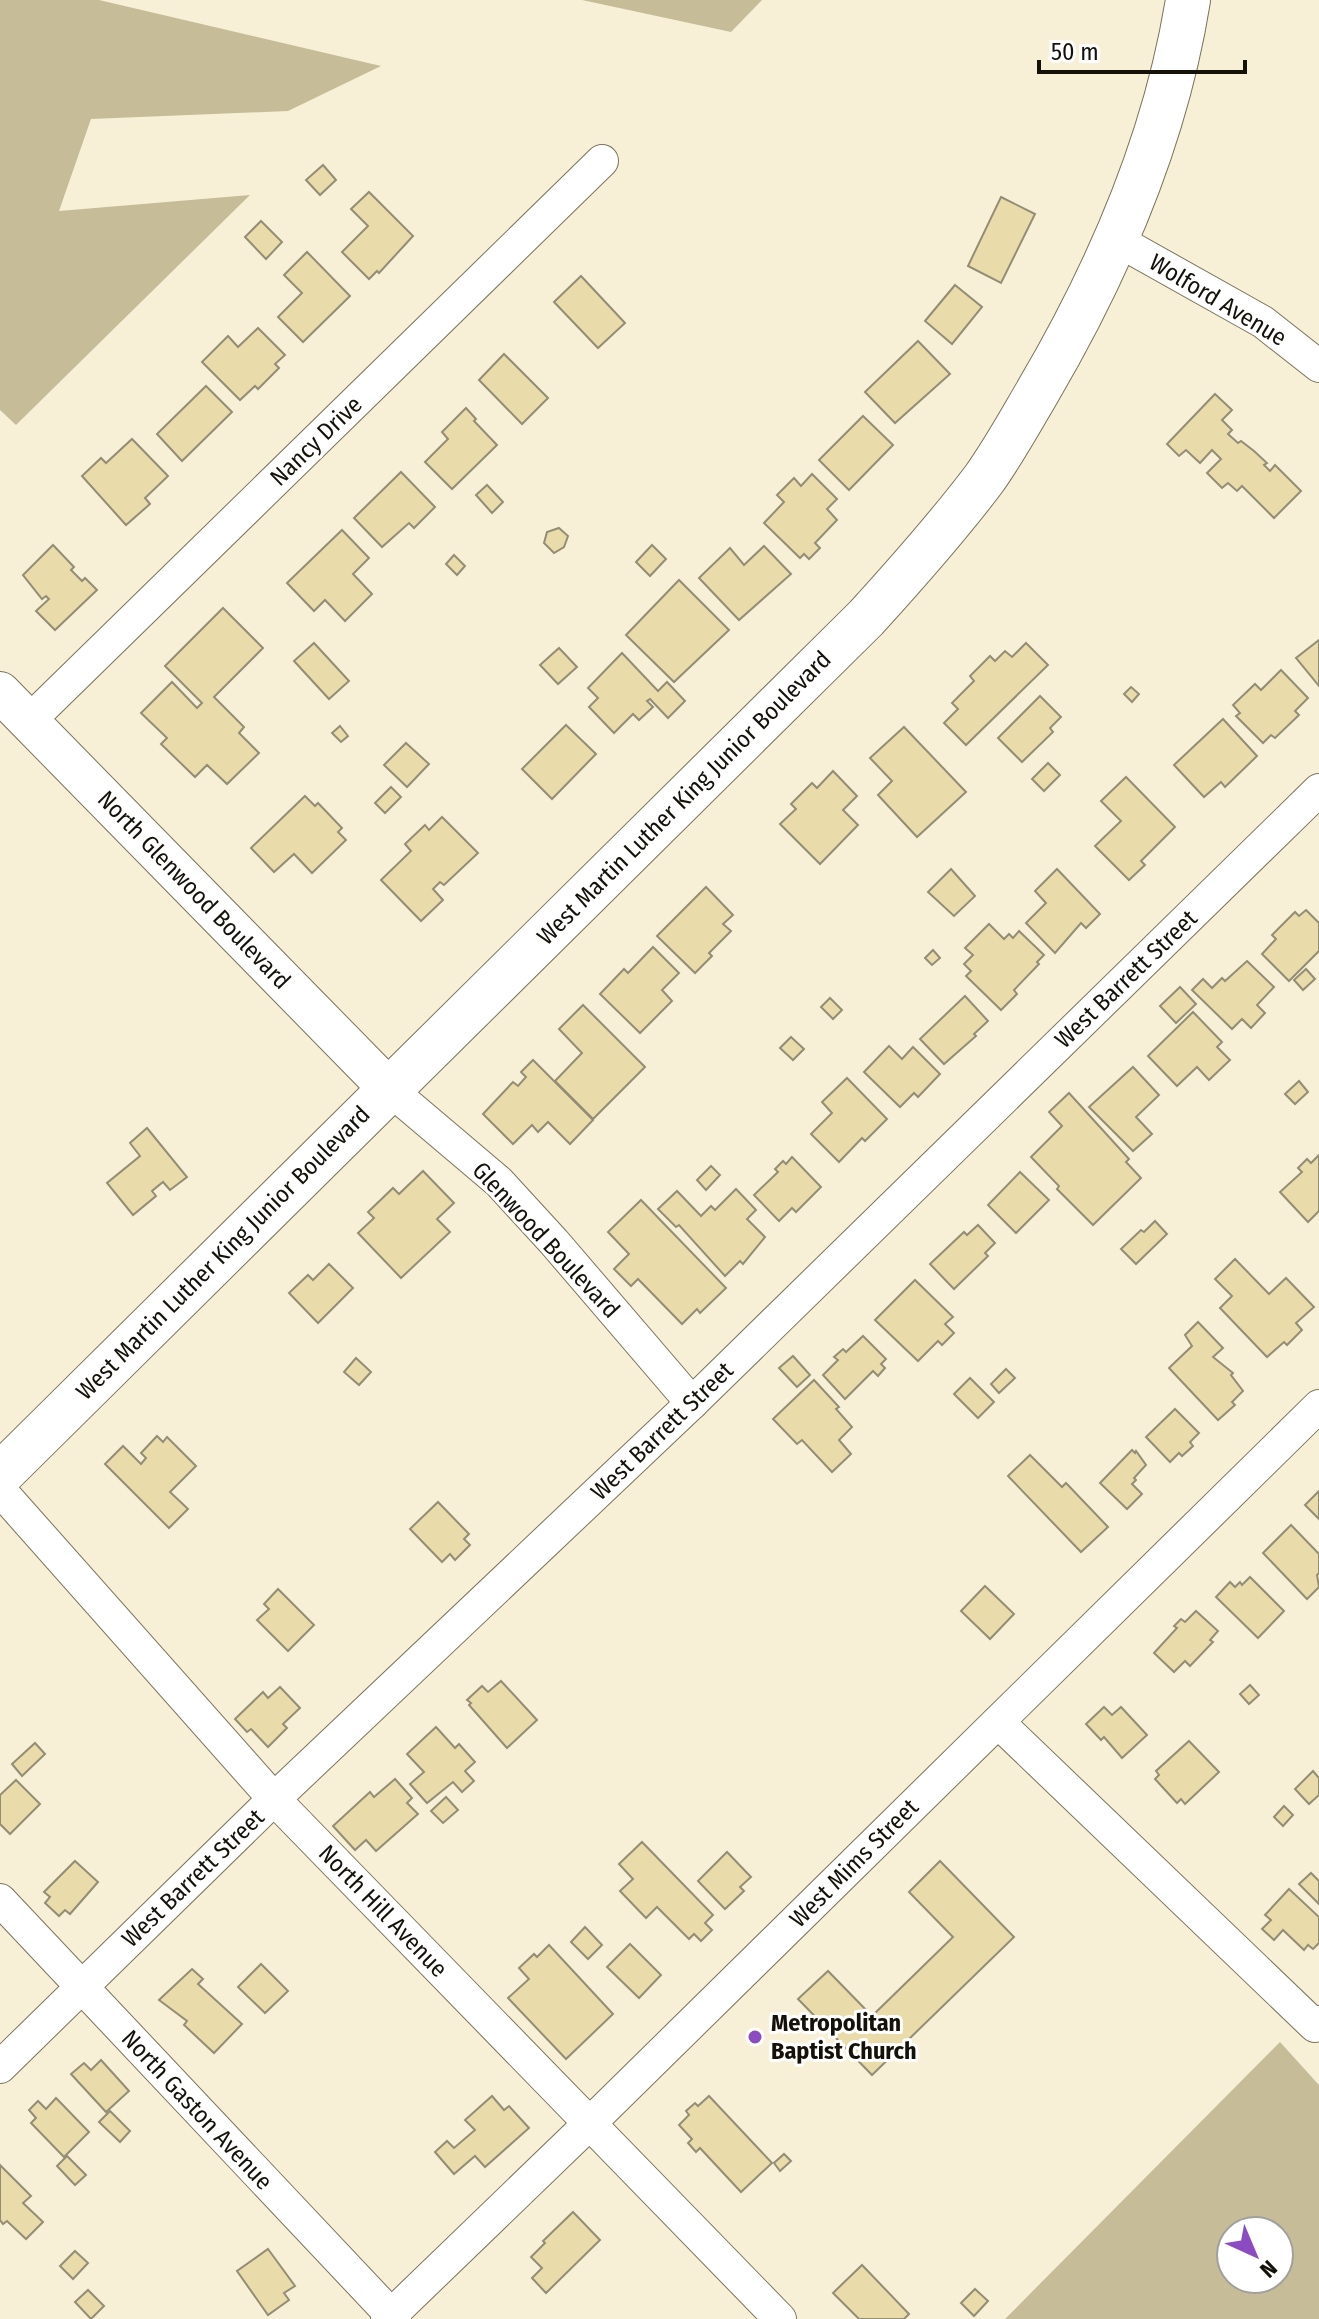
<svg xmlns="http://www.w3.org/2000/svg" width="1319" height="2319" viewBox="0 0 1319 2319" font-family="'Fira Sans Condensed',sans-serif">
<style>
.green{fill:#c6bd98;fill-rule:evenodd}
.building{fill:#e9dcaa;stroke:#938d76;stroke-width:2}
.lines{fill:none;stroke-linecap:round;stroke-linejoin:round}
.minor-casing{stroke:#79735c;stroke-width:34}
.tertiary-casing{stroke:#79735c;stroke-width:42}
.secondary-casing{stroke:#79735c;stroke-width:46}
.minor{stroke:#fff;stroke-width:32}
.tertiary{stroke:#fff;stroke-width:40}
.secondary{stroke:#fff;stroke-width:44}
.poi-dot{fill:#8b4cc2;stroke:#fff;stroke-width:3}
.labels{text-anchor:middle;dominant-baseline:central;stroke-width:6;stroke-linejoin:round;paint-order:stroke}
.street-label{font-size:24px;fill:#131108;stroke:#fff}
.poi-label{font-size:24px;font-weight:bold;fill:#131108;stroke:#fff;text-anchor:start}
</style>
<rect width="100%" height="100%" fill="#f7f0d6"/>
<!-- green -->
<g class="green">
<polygon points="0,0 99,0 381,66 288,111 91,119 59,211 250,195 16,425 0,410"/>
<polygon points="582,0 762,0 731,32"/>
<path d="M1280 2042 1319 2085V2319H1005ZM1231 2231H1279V2279H1231Z"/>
</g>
<!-- building -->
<g class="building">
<polygon points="323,165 336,180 320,195 306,180"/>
<polygon points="369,192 413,236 379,273 377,271 369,279 342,252 368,226 351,209"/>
<polygon points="1001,197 1035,214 1001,283 968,266"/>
<polygon points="261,221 282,242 266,259 245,237"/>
<polygon points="307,252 350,296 303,342 278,317 302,293 284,275"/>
<polygon points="581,276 625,323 598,348 554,302"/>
<polygon points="955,285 982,307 952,344 925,321"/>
<polygon points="258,328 285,355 275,364 279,368 258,389 255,386 240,400 202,362 228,336 238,347"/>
<polygon points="918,341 950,374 895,423 865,392"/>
<polygon points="504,354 548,398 522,424 479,380"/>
<polygon points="206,386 232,412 182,461 157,434"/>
<polygon points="1215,394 1232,410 1222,420 1232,430 1228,434 1238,443 1241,441 1254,451 1267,463 1264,465 1270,471 1275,465 1301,491 1274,518 1242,486 1237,491 1228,483 1222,488 1207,473 1221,459 1212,450 1200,463 1186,450 1179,456 1167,444"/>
<polygon points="466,408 476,419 474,421 497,445 452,489 425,462 448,439 442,432"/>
<polygon points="863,416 893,445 849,490 819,460"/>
<polygon points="132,439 168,476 145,498 150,504 126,525 82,476 101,458 106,463"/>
<polygon points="401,472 435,507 414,528 409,523 382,547 354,518"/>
<polygon points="812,474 837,499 827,509 837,520 815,543 820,548 809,559 804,554 800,558 764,523 784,502 777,495 794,478 801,486"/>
<polygon points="487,485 503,502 492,513 476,495"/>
<polygon points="559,528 568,536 564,547 554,553 544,543 547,532"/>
<polygon points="342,530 369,558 353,574 372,594 345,621 325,600 314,611 287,583"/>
<polygon points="53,545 74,567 71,570 82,581 85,578 97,590 55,630 36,611 49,599 46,596 42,599 23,575"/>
<polygon points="652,545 666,559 650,576 636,562"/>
<polygon points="764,546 791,574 739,620 699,578 730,548 744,565"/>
<polygon points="454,555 465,566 457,575 446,564"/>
<polygon points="679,580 729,630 674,682 626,635"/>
<polygon points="223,608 263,648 214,697 244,727 239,733 259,753 227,784 207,765 195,777 161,744 167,738 141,713 172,682 197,708 202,703 165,666"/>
<polygon points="1319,640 1319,686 1296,658"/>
<polygon points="314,643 349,681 329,699 294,661"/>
<polygon points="1026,643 1048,665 966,745 944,723 958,709 952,703 974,681 970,676 990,656 995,661 1005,651 1012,657"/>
<polygon points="559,648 577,667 558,684 540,665"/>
<polygon points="622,653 658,691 667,682 685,701 668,718 650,699 647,701 653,707 639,720 633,714 614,733 589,707 598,698 588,688"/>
<polygon points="1281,670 1308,698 1295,711 1299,715 1275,738 1271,735 1263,743 1236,716 1240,713 1233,705 1255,684 1261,690"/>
<polygon points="1131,687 1139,694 1132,702 1124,694"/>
<polygon points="1040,696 1061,717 1050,728 1053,732 1022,762 998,738"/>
<polygon points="1223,719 1257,756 1225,787 1221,782 1204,797 1174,765"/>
<polygon points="566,725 596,754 552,799 522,769"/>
<polygon points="340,726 348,736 341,742 332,733"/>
<polygon points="904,727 966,792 917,837 878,795 892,781 870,758"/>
<polygon points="406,743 429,764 407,787 384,765"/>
<polygon points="1048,763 1060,775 1044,791 1032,779"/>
<polygon points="833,771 857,796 843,810 858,825 820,864 780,824 796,809 791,804 812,783 817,788"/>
<polygon points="1126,777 1175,827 1141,861 1145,865 1129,880 1095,846 1121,821 1101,801"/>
<polygon points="391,787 401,797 385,813 375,803"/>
<polygon points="305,796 315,806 318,803 342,828 338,832 346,840 312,873 294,854 274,872 251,848"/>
<polygon points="442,817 478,853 444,885 440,882 433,889 443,900 421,921 381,880 411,851 405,844 425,825 429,830"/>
<polygon points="951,869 975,896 954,916 928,892"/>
<polygon points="1057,869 1100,914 1086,928 1081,923 1055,953 1026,923 1046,903 1035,891"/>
<polygon points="706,887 733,915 723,924 731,931 709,953 712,956 695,973 657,936"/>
<polygon points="1306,910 1319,923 1319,951 1289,981 1262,954 1276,939 1272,935 1295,912 1299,916"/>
<polygon points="989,924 1004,939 1009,934 1013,938 1019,931 1044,955 1037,962 1039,964 1014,990 1017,994 1001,1010 966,976 971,971 964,964 973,955 965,948"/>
<polygon points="653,947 679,973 662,990 672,1001 640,1033 600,994 624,969 628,973"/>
<polygon points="933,950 940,958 932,965 925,958"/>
<polygon points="1247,961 1274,987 1257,1005 1265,1013 1251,1028 1242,1019 1232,1029 1192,990 1203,979 1212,988 1222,978 1225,981"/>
<polygon points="1306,969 1315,979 1303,990 1294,980"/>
<polygon points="1180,987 1196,1004 1176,1023 1160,1006"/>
<polygon points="965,996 988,1021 974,1034 976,1036 944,1064 920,1039"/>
<polygon points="830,998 842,1010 833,1019 821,1007"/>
<polygon points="583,1005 645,1067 593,1119 555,1081 582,1053 559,1029"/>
<polygon points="1193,1012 1222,1042 1217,1047 1230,1060 1209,1080 1197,1067 1177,1086 1148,1056"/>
<polygon points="791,1037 804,1049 793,1060 780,1048"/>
<polygon points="889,1046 902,1059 913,1047 940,1074 918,1097 914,1093 900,1107 864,1072"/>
<polygon points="533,1060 593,1120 570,1144 548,1122 538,1132 532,1125 513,1144 483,1114 513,1082 518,1086 526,1077 521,1072"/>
<polygon points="1133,1067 1159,1095 1136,1117 1152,1134 1133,1151 1089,1107"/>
<polygon points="847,1078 887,1119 865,1141 862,1138 839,1162 811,1134 832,1113 822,1102"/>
<polygon points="1299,1081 1308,1092 1295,1104 1285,1094"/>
<polygon points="1069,1093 1129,1159 1126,1162 1141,1178 1093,1225 1057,1189 1059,1186 1031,1157 1062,1126 1049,1112"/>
<polygon points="147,1128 187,1177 170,1190 163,1182 152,1191 156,1196 133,1215 107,1183 140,1156 130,1143"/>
<polygon points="1319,1155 1319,1211 1308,1222 1280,1192 1302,1172 1298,1168 1307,1159 1311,1163"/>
<polygon points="792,1157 821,1187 796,1212 792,1208 779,1221 754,1195 778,1172 775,1169 783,1161 786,1164"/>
<polygon points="711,1166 720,1175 706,1190 697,1180"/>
<polygon points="423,1171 454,1203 437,1219 450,1232 401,1278 358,1233 374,1218 368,1212 393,1188 399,1194"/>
<polygon points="1020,1172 1049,1200 1016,1233 988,1205"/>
<polygon points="736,1189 756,1210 747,1219 765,1237 743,1264 740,1261 725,1276 679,1225 676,1227 658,1209 677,1191 701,1216 711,1206 715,1210"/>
<polygon points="641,1200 726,1288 700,1313 697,1309 682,1324 638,1279 631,1286 614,1269 629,1254 608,1232"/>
<polygon points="1155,1221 1167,1234 1136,1264 1121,1249 1141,1230 1144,1232"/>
<polygon points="978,1225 995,1243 985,1253 988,1256 954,1289 930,1264 964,1232 967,1235"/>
<polygon points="1235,1259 1269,1294 1286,1278 1314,1307 1296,1323 1302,1330 1287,1345 1284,1342 1267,1357 1220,1308 1232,1296 1215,1279"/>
<polygon points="329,1264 353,1288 318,1323 289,1293 308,1275 313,1280"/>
<polygon points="915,1280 953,1317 945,1324 954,1333 942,1345 938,1341 918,1361 875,1320"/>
<polygon points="1198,1322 1223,1348 1213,1357 1233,1373 1231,1375 1243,1391 1232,1402 1235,1405 1218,1420 1169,1368 1192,1346 1185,1335"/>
<polygon points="863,1336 886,1359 881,1364 885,1368 878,1376 873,1371 845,1399 823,1375 838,1360 834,1357 843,1349 846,1352"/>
<polygon points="793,1356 810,1375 797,1387 779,1368"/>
<polygon points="356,1358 371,1372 359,1385 344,1372"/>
<polygon points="1006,1369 1015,1378 999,1393 991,1384"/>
<polygon points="970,1378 994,1402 978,1418 954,1394"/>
<polygon points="814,1380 839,1407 836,1409 852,1427 839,1440 851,1454 832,1472 802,1440 797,1444 773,1419"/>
<polygon points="1175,1409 1199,1433 1190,1442 1193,1446 1182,1456 1179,1453 1170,1462 1146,1437"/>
<polygon points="157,1436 163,1442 167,1437 196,1466 170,1492 188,1509 169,1528 105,1464 123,1446 141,1464 146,1458 141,1453"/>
<polygon points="1132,1450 1135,1453 1136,1451 1146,1465 1134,1478 1136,1480 1132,1484 1142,1494 1127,1509 1100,1483"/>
<polygon points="1030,1455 1062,1487 1066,1483 1108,1527 1081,1552 1008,1476"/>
<polygon points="1319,1491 1319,1519 1305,1505"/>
<polygon points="438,1502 469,1534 464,1539 470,1545 455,1560 450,1554 442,1562 410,1529"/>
<polygon points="1291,1525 1319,1554 1319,1573 1317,1575 1319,1587 1307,1599 1263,1553"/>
<polygon points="1250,1577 1284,1611 1258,1638 1216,1597 1230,1582 1235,1587 1240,1582 1242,1585"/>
<polygon points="985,1586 1014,1614 990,1639 961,1611"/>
<polygon points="278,1589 314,1625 288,1651 257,1620 269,1609 264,1604"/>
<polygon points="1196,1611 1218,1631 1210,1640 1213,1642 1190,1666 1185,1661 1174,1672 1154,1653 1177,1628 1174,1626 1181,1619 1185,1622"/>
<polygon points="501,1681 537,1720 507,1748 469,1705 471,1703 467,1700 482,1686 488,1692"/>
<polygon points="1250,1685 1259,1695 1249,1704 1240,1694"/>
<polygon points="280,1687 300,1708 283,1724 287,1728 268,1747 251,1729 247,1732 235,1719 263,1692 268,1698"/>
<polygon points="1104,1707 1112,1715 1121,1707 1147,1735 1122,1758 1104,1737 1101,1740 1086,1724"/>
<polygon points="436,1727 455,1748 459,1744 475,1762 465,1771 474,1781 462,1792 453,1782 427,1803 410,1784 424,1772 407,1754"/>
<polygon points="1189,1741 1219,1772 1185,1804 1181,1799 1177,1803 1155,1779 1159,1775 1156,1771"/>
<polygon points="35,1743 45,1754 22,1776 12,1764"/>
<polygon points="1313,1771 1319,1778 1319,1795 1309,1804 1295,1789"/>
<polygon points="395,1779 412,1798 407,1803 418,1814 376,1851 366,1840 355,1850 333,1826 370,1792 374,1797"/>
<polygon points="16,1780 40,1804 10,1834 0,1824 0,1795"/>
<polygon points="446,1797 458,1810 443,1823 431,1811"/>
<polygon points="1284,1806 1293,1815 1283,1826 1274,1817"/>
<polygon points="642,1842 713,1915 705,1923 712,1930 701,1941 694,1934 689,1939 657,1907 646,1918 620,1891 633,1879 619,1864"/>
<polygon points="727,1852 751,1877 740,1887 744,1891 725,1909 698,1881"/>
<polygon points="75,1861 98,1882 70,1914 65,1910 59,1916 45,1903 50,1897 44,1892"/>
<polygon points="940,1861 1014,1937 872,2075 798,1999 828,1971 872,2016 953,1937 909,1892"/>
<polygon points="1311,1873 1319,1881 1319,1904 1299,1884"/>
<polygon points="1289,1889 1319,1917 1319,1943 1313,1949 1308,1945 1304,1950 1283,1930 1274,1940 1262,1929 1271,1920 1265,1915"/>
<polygon points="585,1927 602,1945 588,1959 571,1942"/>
<polygon points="630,1944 661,1975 639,1998 607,1967"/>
<polygon points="549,1945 613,2014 566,2059 508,1998 529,1979 519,1968 534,1954 537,1957"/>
<polygon points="261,1964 288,1991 265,2013 238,1987"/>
<polygon points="192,1969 203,1979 198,1984 242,2024 214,2053 184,2025 187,2021 159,2000"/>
<polygon points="101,2060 129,2091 106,2112 71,2074 84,2063 91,2070"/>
<polygon points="492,2096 504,2110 509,2106 529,2128 485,2167 475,2156 454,2174 435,2152 447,2141 454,2148 475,2130 465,2120"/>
<polygon points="709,2096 772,2163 741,2192 700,2148 696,2152 688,2143 692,2139 679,2125 689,2115 686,2111 695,2103 698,2106"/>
<polygon points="56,2098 89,2132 64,2157 31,2123 36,2118 29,2110 38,2101 46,2109"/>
<polygon points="110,2111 130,2131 120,2142 99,2122"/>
<polygon points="784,2154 791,2161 780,2171 774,2163"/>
<polygon points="67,2156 86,2175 75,2185 57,2166"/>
<polygon points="0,2165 31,2196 23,2203 43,2222 26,2239 7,2221 3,2224 0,2220"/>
<polygon points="573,2212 600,2240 546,2293 532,2278 542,2268 531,2257 545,2243 543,2241"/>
<polygon points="268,2249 295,2286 284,2293 289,2300 268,2315 237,2271"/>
<polygon points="75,2251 88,2263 73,2279 60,2266"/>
<polygon points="862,2265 909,2314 904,2319 859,2319 833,2293"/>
<polygon points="975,2289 988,2301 974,2316 961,2303"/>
<polygon points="88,2290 104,2306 91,2319 75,2302"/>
</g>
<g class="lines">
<!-- minor casing -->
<g class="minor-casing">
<g id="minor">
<polyline points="1115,239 1263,322 1319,366"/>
<polyline points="29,721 602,161"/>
<polyline points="388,1088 499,1182 554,1242 692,1403"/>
<polyline points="0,1490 274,1799 780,2319"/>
<polyline points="998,1722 1315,2026 1319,2022"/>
<polyline points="0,1900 395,2319"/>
<polyline points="0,2067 274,1799 692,1403 1319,790"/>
<polyline points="387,2319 589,2124 1319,1406"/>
</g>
</g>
<!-- tertiary casing -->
<g class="tertiary-casing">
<polyline id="tertiary" points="0,692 388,1088"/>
</g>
<!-- secondary casing -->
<g class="secondary-casing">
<path id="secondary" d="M0 1475 866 618C907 573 947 528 984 479 1004 451 1021 420 1038 391 1108 272 1166 137 1188 0"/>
</g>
<!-- minor -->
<use href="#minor" class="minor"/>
<!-- tertiary -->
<use href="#tertiary" class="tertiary"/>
<!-- secondary -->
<use href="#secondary" class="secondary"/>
</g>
<!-- markers -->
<circle class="poi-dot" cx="755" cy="2037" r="8"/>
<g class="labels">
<!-- street labels -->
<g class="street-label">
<text transform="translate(1218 300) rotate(31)">Wolford Avenue</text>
<text transform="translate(316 441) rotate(-44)">Nancy Drive</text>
<text transform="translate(684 798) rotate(-45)">West Martin Luther King Junior Boulevard</text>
<text transform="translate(194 890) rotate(46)">North Glenwood Boulevard</text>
<text transform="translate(1126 979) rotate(-44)">West Barrett Street</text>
<text transform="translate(546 1240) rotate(47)">Glenwood Boulevard</text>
<text transform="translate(223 1253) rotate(-45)">West Martin Luther King Junior Boulevard</text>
<text transform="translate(662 1431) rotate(-44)">West Barrett Street</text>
<text transform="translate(854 1863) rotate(-45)">West Mims Street</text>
<text transform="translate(193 1878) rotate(-44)">West Barrett Street</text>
<text transform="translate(383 1911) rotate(46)">North Hill Avenue</text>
<text transform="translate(197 2110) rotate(47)">North Gaston Avenue</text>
</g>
<!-- poi labels -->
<g class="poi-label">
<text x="771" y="2023">Metropolitan<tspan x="771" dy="28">Baptist Church</tspan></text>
</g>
</g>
<!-- north arrow -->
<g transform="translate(1255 2255) rotate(136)"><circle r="38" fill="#ffffff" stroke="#a1a09c" stroke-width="2"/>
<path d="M0-6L14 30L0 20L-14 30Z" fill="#8b4cc2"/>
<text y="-12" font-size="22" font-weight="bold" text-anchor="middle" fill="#131108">N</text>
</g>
<!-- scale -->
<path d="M1039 60v12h206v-12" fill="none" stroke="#131108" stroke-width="4"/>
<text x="1051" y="60" font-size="24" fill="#131108" stroke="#ffffff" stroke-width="6" paint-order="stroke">50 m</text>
</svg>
